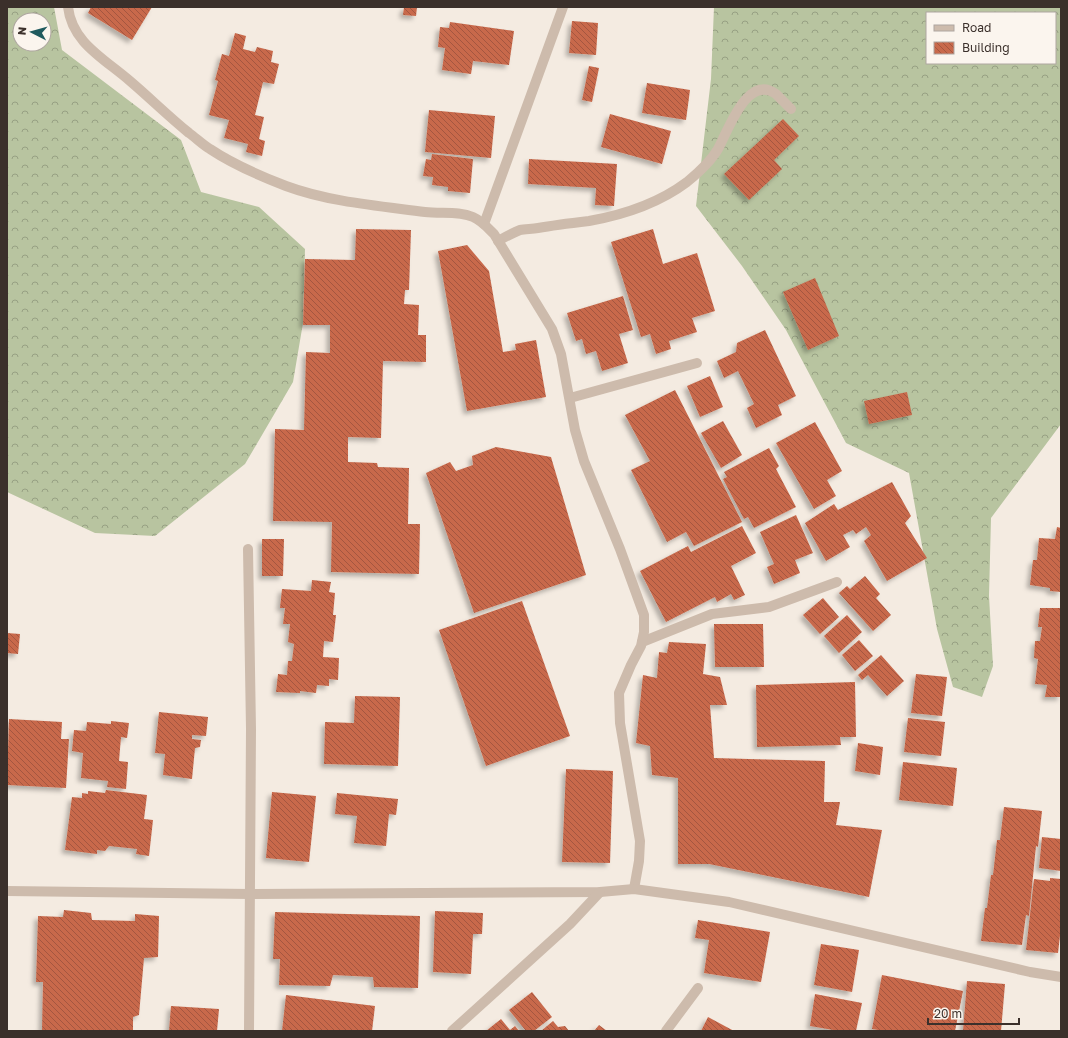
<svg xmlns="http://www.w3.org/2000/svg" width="1068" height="1038" viewBox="0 0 1068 1038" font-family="'Golos Text',sans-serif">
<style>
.forest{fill:url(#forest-crowns);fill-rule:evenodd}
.building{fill:url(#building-back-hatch);filter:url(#shadow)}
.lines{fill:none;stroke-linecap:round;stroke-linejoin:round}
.lane{stroke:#cdbbac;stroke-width:10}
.street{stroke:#cdbbac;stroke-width:10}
</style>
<defs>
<pattern id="forest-crowns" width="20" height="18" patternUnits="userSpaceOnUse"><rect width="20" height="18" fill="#b8c4a0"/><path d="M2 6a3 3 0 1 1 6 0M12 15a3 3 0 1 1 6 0" fill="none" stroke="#97a083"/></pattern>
<pattern id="building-back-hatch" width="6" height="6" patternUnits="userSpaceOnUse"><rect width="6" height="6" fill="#c8694b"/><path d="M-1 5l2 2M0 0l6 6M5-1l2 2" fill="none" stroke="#a4573f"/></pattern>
<filter id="shadow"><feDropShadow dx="-3.5" dy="3.5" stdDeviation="2" flood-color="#0004"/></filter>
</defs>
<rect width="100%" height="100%" fill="#f4ebe1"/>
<!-- forest -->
<g class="forest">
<path d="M7 7H54L62 50 181 140 201 192 259 207 305 249 303 323 293 382 245 464 155 536 95 533 7 492ZM20 20H44V44H20Z"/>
<path d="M714 7H1061V424L991 518 989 596 993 666 982 697 953 687 937 629 909 473 846 443 786 330 742 266 696 206 711 79ZM927 13H1055V63H927Z"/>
</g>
<!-- building -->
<g class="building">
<polygon points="91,7 152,7 132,40 88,13"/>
<polygon points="404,7 417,7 416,16 403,15"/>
<polygon points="572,21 598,23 596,55 569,53"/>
<polygon points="450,22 514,31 509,65 473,61 471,74 442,70 445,48 438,47 440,27 449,28"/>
<polygon points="235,33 246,36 243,49 255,52 257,47 273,51 271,62 279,64 274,84 263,82 255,115 264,117 259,139 265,141 262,156 246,152 248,144 224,138 229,120 209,115 218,81 215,80 222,54 229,56"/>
<polygon points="589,66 599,68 592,102 582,100"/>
<polygon points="647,83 690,90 686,120 642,113"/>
<polygon points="429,110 495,116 491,158 425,152"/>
<polygon points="610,114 671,131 662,164 601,147"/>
<polygon points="783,119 799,136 774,160 782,169 749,200 724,174"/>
<polygon points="432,154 473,159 470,193 448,191 448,187 432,185 433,177 423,176 426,159 431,160"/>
<polygon points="529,159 617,164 614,206 595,205 596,188 528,184"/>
<polygon points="356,229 411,230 409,290 405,290 404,304 419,305 418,335 426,335 426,362 383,361 381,438 348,437 348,462 377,463 378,467 409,468 408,524 420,524 419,574 331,572 332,522 273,521 275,429 304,430 306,352 330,353 330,325 303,325 305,259 355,260"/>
<polygon points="653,229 663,264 697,253 715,311 692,318 697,332 669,341 671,349 656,354 650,334 641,337 611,242"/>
<polygon points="467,245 489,271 503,352 516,350 515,344 536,340 546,397 467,411 438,251"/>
<polygon points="815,278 839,336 808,350 783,292"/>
<polygon points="623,296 633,330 619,334 628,363 602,371 596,351 586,354 582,339 576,341 567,313"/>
<polygon points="765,330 796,396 778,405 782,415 756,428 747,408 754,404 738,371 724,378 717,361 736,352 737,343"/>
<polygon points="710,376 723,407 700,417 687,386"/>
<polygon points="675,390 742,522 694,546 686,532 667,542 631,470 650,461 625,415"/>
<polygon points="907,392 912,415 869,424 864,401"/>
<polygon points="723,421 742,455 721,468 701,433"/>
<polygon points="815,422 842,471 827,480 836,496 814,509 776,443"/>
<polygon points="496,447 551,457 586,575 474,613 426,473 450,462 456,471 473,465 472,456"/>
<polygon points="769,448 779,466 776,469 796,507 754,528 748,517 744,519 723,479 727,477 724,472"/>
<polygon points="892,482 911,516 905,523 927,558 887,581 864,541 871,535 866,527 856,534 853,530 843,535 850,547 826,561 805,523 834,504 838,510"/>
<polygon points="796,515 813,553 795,560 800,573 774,584 767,567 774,564 760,532"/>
<polygon points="742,526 756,553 731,566 745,595 734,600 731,594 717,602 715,597 666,622 640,571 688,546 691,552"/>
<polygon points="1057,527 1061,528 1061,592 1050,591 1050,588 1030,585 1033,560 1037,560 1039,538 1055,539"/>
<polygon points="262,539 284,539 283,576 262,576"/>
<polygon points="865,576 880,594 876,598 891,615 873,631 839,593 847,586 850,589"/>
<polygon points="312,580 331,582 329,592 335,593 333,615 336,615 333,642 324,641 323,657 339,658 338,680 329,679 329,686 317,685 316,693 300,691 300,693 276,692 278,674 287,675 288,661 292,661 294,644 288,642 290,624 283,624 285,608 280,608 282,589 311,591"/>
<polygon points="823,598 839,617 820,634 803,615"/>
<polygon points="522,601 570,736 486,766 439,630"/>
<polygon points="1040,608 1061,608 1061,697 1045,697 1047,685 1035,684 1038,659 1034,658 1035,641 1040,641 1042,627 1038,627"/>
<polygon points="847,615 862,632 839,653 824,636"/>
<polygon points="714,624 763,624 764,667 715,667"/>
<polygon points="7,633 20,634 18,654 7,653"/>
<polygon points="859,640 873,656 855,671 842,655"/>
<polygon points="669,642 706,644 703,674 720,677 727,705 710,705 714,758 825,761 824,802 840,802 836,825 882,830 869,897 709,864 678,864 678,778 652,775 650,746 636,743 643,675 657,678 659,652 667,653"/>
<polygon points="881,655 904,681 887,696 868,675 862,680 858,675"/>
<polygon points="916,674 947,677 942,716 911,713"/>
<polygon points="855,682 856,737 840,737 841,745 757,747 756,685"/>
<polygon points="355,696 400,697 398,766 324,764 325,722 354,723"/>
<polygon points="159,712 208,717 206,736 192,735 192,739 201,740 200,747 195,748 192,779 163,775 165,754 155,753"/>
<polygon points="908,718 945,722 941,756 904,752"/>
<polygon points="9,719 62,722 61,739 69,739 66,788 7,785"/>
<polygon points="111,721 129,723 127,738 121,737 119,761 128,762 126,789 107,787 108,781 81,778 83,753 72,751 74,730 86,731 87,722 111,724"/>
<polygon points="858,743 883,747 880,775 855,771"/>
<polygon points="903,762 957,768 953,806 899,800"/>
<polygon points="566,769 613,771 610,863 562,862"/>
<polygon points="106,790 147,795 144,819 153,820 149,856 136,854 137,849 109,846 105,851 97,850 97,854 65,850 72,797 82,798 82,793 88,794 88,791 105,793"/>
<polygon points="272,792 316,796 309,862 266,858"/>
<polygon points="337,793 398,799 396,815 389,814 386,846 354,843 357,816 335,814"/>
<polygon points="1004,807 1042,811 1038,847 1036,846 1029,916 1026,915 1022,945 981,941 985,908 987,908 991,875 993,875 997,840 1000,840"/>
<polygon points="1042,837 1061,839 1061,871 1039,868"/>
<polygon points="1050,878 1061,879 1061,927 1058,953 1026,950 1034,879 1050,881"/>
<polygon points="64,910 91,913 92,920 135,921 135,914 159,916 158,957 144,958 139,1015 133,1017 133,1031 42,1031 43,982 36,982 38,916 63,917"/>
<polygon points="435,911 483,913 482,934 473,934 471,974 433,972"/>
<polygon points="275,912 420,916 418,988 374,987 373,977 333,975 330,986 279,985 280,959 273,959"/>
<polygon points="698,920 770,932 761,982 704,973 709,940 695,938"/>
<polygon points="821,944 859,950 852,992 814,985"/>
<polygon points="882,975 963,991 955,1031 884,1031 872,1029"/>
<polygon points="967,981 1005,984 1001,1031 963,1031"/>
<polygon points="532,992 552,1017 534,1031 526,1031 509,1010"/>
<polygon points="815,994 862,1003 856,1031 839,1031 810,1026"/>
<polygon points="286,995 375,1006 372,1031 282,1031"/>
<polygon points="171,1006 219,1009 217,1031 169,1031"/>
<polygon points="708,1017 734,1031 701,1031"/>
<polygon points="501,1019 510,1030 515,1026 519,1031 486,1031"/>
<polygon points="553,1021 558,1027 565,1026 569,1031 541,1031"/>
<polygon points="599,1025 607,1031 594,1031"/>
</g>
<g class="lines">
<!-- lane -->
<g class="lane">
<polyline points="484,224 563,7"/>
<path d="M498 241C505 237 512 233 520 230 525 229 532 229 538 228 555 225 572 223 589 221 623 215 659 203 687 182 698 173 711 161 718 149 728 131 747 73 776 94 781 99 786 104 791 109"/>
<polyline points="570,398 697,363"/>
<polyline points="642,642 712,614 769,607 837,582"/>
</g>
<!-- street -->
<g class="street">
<path d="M68 7C72 43 105 59 130 81 150 98 168 116 189 133 196 138 203 145 210 149 234 165 260 176 286 186 329 202 380 206 425 212 441 214 459 211 473 217 482 221 488 228 494 234L552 329 561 354 575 430 584 461 620 549 644 615V632L641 646 631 665 619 693 620 723 640 841 639 861 634 889"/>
<polyline points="248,549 251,729 249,1031"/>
<polyline points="7,891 250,894 600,892 634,889 729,902 1030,972 1061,977"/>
<polyline points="452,1031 570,924 600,892"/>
<polyline points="666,1031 698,988"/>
</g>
</g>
<!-- border -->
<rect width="1068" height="1038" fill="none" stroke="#3b302b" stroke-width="16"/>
<!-- legend -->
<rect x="926" y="12" width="130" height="52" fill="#fbf5ee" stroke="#aea6a0"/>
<rect x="934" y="25" width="20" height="6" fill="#cdbbac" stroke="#aea6a0"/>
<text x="962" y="32" font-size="12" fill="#3b302b">Road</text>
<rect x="934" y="42" width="20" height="12" fill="url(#building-back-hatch)" stroke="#aea6a0"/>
<text x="962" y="52" font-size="12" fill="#3b302b">Building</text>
<!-- north arrow -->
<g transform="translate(32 32) rotate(276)"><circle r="19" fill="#fbf5ee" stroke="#aea6a0"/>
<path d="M0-3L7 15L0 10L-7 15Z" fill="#1f5a5e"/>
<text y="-6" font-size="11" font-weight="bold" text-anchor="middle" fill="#3b302b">N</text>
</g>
<!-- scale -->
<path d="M928 1018v6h91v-6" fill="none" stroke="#3b302b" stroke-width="2"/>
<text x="934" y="1018" font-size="12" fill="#3b302b" stroke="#fbf5ee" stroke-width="3" paint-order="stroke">20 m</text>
</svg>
